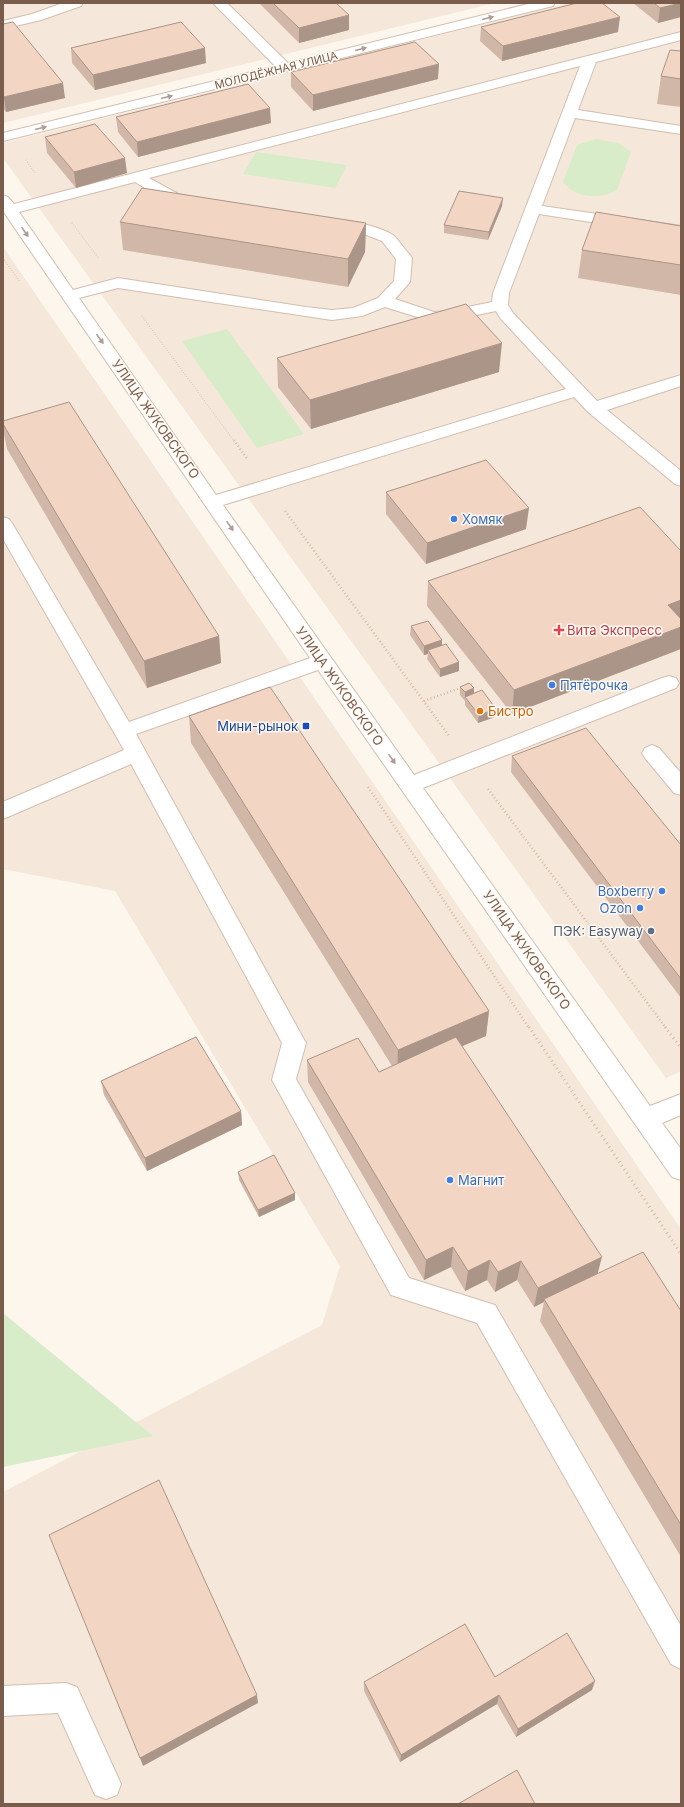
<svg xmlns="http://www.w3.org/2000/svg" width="684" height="1807" viewBox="0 0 684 1807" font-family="Inter,sans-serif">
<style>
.residential{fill:#f5e8da}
.green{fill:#d8ecc9}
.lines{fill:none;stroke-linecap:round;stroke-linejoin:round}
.minor-casing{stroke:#d1beb0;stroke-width:2}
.path-far2{stroke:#d9b8a5;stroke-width:1.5;stroke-dasharray:0.5 2;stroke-linecap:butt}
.path-far1{stroke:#d9b8a5;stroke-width:2.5;stroke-dasharray:1 2.5;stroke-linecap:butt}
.path{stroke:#d9b8a5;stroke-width:3;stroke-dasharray:1 3.5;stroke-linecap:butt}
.minor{fill:#fff;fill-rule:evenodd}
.wall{fill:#d1b7a8}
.shaded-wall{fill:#aa9588}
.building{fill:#f3d5c3;stroke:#aa9588}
.oneway{fill:#af9d94}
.shop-dot{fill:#3f7fe0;stroke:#fffaf3;stroke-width:1.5}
.health-dot{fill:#e0444e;stroke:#fffaf3;stroke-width:1.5}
.food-dot{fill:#e8710a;stroke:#fffaf3;stroke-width:1.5}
.transit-dot{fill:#1a4fb4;stroke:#fffaf3;stroke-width:1.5}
.service-dot{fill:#5c6f8a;stroke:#fffaf3;stroke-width:1.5}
.labels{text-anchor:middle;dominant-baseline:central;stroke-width:3;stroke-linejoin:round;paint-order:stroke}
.far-street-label{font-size:11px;fill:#7a5c4d;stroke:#fffaf3}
.street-label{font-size:13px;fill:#7a5c4d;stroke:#fffaf3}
.shop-label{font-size:13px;fill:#366cbe;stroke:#fffaf3;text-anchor:start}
.health-label{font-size:13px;fill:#be3a42;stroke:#fffaf3;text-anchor:start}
.food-label{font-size:13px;fill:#c56008;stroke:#fffaf3;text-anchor:start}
.transit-label{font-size:13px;fill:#164399;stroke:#fffaf3;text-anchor:end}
.service-label{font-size:13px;fill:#4e5e75;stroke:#fffaf3;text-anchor:end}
</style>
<rect width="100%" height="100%" fill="#fdf6ec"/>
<!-- residential -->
<g class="residential">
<polygon points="3,3 495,3 3,123"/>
<polygon points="569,3 681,3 681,1071 666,1078 3,158 3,143"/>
<polygon points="3,247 681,1229 681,1804 3,1804 3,1492 322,1325 340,1266 115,891 3,869"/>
</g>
<!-- green -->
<g class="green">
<path d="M596 139 618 143 631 152 617 190C600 200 575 198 563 182L577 145Z"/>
<polygon points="256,152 347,165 335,188 243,174"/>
<polygon points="227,329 304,434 257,448 182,341"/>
<polygon points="3,1313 153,1436 3,1467"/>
</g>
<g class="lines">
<!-- minor casing -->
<g class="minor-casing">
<g id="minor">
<polygon points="63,3 83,3 81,6 41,20 3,29 3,21 32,14"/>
<polygon points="213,3 227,3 288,63 532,3 555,3 553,6 3,141 3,133 275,66"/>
<path d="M681 32V40L596 62 578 110 681 126V134L575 118 542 206 681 226V236L539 214 509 293 508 305 513 313 597 401 681 375V386L607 410 681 471V486L675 484 588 412 574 397 223 505 414 775 662 678 669 676 676 678 679 683 676 688 423 788 650 1106 681 1094V1115L662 1123 681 1149V1180L672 1177 318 670 136 734 302 1036 306 1043 296 1079 409 1278 495 1305 681 1626V1669L671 1664 477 1323 391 1295 272 1080 282 1043 131 764 3 819V802L124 750 3 539V517L9 519 12 523 129 722 310 658 3 211V195L8 197 14 204ZM580 66 493 293 492 302 448 311 434 312 395 299 410 282 412 258 410 255C404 249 399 240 393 235 382 227 345 218 332 221L329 224 332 227 356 231 382 241 396 259 394 281 378 298 353 308 332 310 306 307 118 278 73 290 19 212 135 182C152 192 175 210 196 205L199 202 196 199 182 196 149 178ZM118 288 332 320 362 316 385 307 433 322 448 321 496 311 501 319 566 389 216 495 79 298Z"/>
<polygon points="652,745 659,748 681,773 681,795 674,793 645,758 642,753 645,748"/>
<polygon points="66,1683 77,1687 121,1784 117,1795 106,1799 95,1795 58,1713 3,1716 3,1686"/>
</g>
</g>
<!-- path-far2 -->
<g class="path-far2">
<polyline points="26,160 36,174"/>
<polyline points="72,223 99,259"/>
<polyline points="3,258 20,282"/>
<polyline points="142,316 234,441"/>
</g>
<!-- path-far1 -->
<g class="path-far1">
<polyline points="234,440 248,460"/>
<polyline points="285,511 449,736"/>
<polyline points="468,686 473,684"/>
<polyline points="424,701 463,687"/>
<polyline points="368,787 529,1028"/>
<polyline points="488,789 666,1028"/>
</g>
<!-- path -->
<g class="path">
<polyline points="529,1027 681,1254"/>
<polyline points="665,1027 681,1048"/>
</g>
<!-- minor -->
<use href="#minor" class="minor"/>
</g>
<!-- wall -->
<g class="wall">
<polygon points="259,3 336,3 349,30 299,43"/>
<polygon points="633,3 681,3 681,17 658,23"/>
<polygon points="3,24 65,98 6,112 3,108"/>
<polygon points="481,27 618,32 502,61 480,41"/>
<polygon points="71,48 206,63 95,90 72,63"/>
<polygon points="681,51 681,107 657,104 661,76"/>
<polygon points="291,72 438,79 313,111 291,87"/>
<polygon points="116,117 271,123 138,157 118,132"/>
<polygon points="45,137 127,173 76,188 47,153"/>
<polygon points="502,206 488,240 444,233 444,225"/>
<polygon points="120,222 366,223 365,252 348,287 123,250"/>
<polygon points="681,226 681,295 578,278 582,250"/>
<polygon points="277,358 499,372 311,429 278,387"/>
<polygon points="3,421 219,636 221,663 147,688 7,449 3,429"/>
<polygon points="386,492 526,529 426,564 386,514"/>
<polygon points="640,507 512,714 427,606 428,581"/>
<polygon points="411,626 442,640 442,646 459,671 440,677 427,659 428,654 424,655 410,635"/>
<polygon points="460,687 474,688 474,693 496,709 495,717 478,723 465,705 465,701 460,695"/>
<polygon points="189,716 489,1011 486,1036 462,1046 597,1274 681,1311 681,1557 540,1321 544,1302 534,1307 517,1280 495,1292 487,1280 465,1291 451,1267 424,1280 308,1082 307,1060 379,1072 392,1066 191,743"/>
<polygon points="512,756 681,845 681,998 511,772"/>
<polygon points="101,1081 241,1111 242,1125 147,1171 104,1095"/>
<polygon points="238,1172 295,1193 295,1200 259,1217 239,1180"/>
<polygon points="495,1677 592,1690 516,1737 497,1704 400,1762 364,1691 364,1682"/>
</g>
<!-- shaded-wall -->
<g class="shaded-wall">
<polygon points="681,3 681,17 658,23 660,8"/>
<polygon points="349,15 349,30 299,43 299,28"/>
<polygon points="620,17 618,32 502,61 503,46"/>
<polygon points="205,48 206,63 95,90 93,75"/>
<polygon points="439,64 438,79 313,111 313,95"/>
<polygon points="63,83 65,98 6,112 4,97"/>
<polygon points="270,108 271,123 138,157 137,142"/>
<polygon points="125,158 127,173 76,188 74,172"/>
<polygon points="503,198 502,206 488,240 489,232"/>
<polygon points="366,223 365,252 348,287 348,259"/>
<polygon points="502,343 499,372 311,429 310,400"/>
<polygon points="529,508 526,529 426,564 427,543"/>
<polygon points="681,600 681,623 668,605"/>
<polygon points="681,627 681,649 512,714 514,690"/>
<polygon points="219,636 221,663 147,688 144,661"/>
<polygon points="442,640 442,649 428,650 428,654 424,655 424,646"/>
<polygon points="459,662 459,671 440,677 440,669"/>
<polygon points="474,688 474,697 465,697 465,701 465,692"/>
<polygon points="496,709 495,717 478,723 479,715"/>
<polygon points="489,1011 486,1036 397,1074 398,1050"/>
<polygon points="241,1111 242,1125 147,1171 145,1158"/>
<polygon points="295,1193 295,1200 259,1217 258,1210"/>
<polygon points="453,1247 451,1267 424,1280 426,1260"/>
<polygon points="602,1257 597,1276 544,1299 544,1302 534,1307 538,1288"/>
<polygon points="490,1260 487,1280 465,1291 468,1271"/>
<polygon points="521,1261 517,1280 495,1292 498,1272"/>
<polygon points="595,1681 592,1690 516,1737 518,1729"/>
<polygon points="257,1695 258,1703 143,1766 140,1758"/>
<polygon points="499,1695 497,1704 400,1762 401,1755"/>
</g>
<!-- building -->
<g class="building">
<polygon points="273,3 336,3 349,15 299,28"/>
<polygon points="577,3 602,3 620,17 503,46 481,27"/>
<polygon points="654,3 681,3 660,8"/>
<polygon points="13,22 63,83 4,97 3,96 3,24"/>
<polygon points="181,22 205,48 93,75 71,48"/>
<polygon points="415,42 439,64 313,95 291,72"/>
<polygon points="670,50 681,51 681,79 661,76"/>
<polygon points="248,84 270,108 137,142 116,117"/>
<polygon points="95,124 125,158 74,172 45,137"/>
<polygon points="142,188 366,223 348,259 120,222"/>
<polygon points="459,191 503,198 489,232 444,225"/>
<polygon points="596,212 681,226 681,265 582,250"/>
<polygon points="466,304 502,343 310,400 277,358"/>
<polygon points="69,402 219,636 144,661 3,424 3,421"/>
<polygon points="486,460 529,508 427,543 386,492"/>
<polygon points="640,507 681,551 681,600 668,605 681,619 681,627 514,690 428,581"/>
<polygon points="428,621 442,640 424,646 411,626"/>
<polygon points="446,644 459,662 440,669 428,650"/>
<polygon points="469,683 474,688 465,692 460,687"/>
<polygon points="270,687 489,1011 398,1050 189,716"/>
<polygon points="482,690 496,709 479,715 465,697"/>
<polygon points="586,728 681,845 681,979 512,756"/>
<polygon points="196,1037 241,1111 145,1158 101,1081"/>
<polygon points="456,1037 602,1257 538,1288 521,1261 498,1272 490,1260 468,1271 453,1247 426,1260 307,1060 358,1038 379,1072"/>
<polygon points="274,1155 295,1193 258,1210 238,1172"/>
<polygon points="643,1252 681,1311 681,1525 544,1299"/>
<polygon points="159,1480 257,1695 140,1758 49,1535"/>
<polygon points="465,1624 495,1677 567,1633 595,1681 518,1729 499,1695 401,1755 364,1682"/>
<polygon points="517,1770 535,1804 458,1804"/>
</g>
<!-- one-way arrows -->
<defs><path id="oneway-solid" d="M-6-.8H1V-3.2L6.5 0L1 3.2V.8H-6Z"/></defs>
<g class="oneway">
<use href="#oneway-solid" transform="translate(488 18) rotate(-14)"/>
<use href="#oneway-solid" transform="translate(361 49) rotate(-14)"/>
<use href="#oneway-solid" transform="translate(167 97) rotate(-14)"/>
<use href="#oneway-solid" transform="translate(41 128) rotate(-14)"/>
<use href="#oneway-solid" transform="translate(25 232) rotate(55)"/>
<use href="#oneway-solid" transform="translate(100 339) rotate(55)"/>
<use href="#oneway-solid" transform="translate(230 526) rotate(55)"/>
<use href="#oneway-solid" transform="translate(392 759) rotate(55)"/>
</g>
<!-- markers -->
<g class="shop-dot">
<circle cx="454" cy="519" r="4"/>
<circle cx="552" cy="685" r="4"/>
<circle cx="662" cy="891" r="4"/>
<circle cx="640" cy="908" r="4"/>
<circle cx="450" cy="1180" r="4"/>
</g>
<path class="health-dot" d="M557 624h4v4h4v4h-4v4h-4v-4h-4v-4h4z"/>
<circle class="food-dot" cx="480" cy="711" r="4"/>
<rect class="transit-dot" x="302" y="722" width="8" height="8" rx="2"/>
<circle class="service-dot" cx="651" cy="931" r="4"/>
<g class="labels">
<!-- far-street labels -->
<g class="far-street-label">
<text transform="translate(276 70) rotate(-14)">МОЛОДЁЖНАЯ УЛИЦА</text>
</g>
<!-- street labels -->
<g class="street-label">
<text transform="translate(156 419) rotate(55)">УЛИЦА ЖУКОВСКОГО</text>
<text transform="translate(340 686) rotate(55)">УЛИЦА ЖУКОВСКОГО</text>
<text transform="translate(527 950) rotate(55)">УЛИЦА ЖУКОВСКОГО</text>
</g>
<!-- shop labels -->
<g class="shop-label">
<text x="462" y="519">Хомяк</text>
<text x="560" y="685">Пятёрочка</text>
<text x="654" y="891" text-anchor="end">Boxberry</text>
<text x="632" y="908" text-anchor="end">Ozon</text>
<text x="458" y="1180">Магнит</text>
</g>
<!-- health labels -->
<g class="health-label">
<text x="567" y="630">Вита Экспресс</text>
</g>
<!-- food labels -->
<g class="food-label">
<text x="488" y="711">Бистро</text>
</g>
<!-- transit labels -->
<g class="transit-label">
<text x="298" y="726">Мини-рынок</text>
</g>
<!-- service labels -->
<g class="service-label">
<text x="643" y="931">ПЭК: Easyway</text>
</g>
</g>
<!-- border -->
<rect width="684" height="1807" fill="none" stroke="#7a5c4d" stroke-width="8"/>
</svg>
